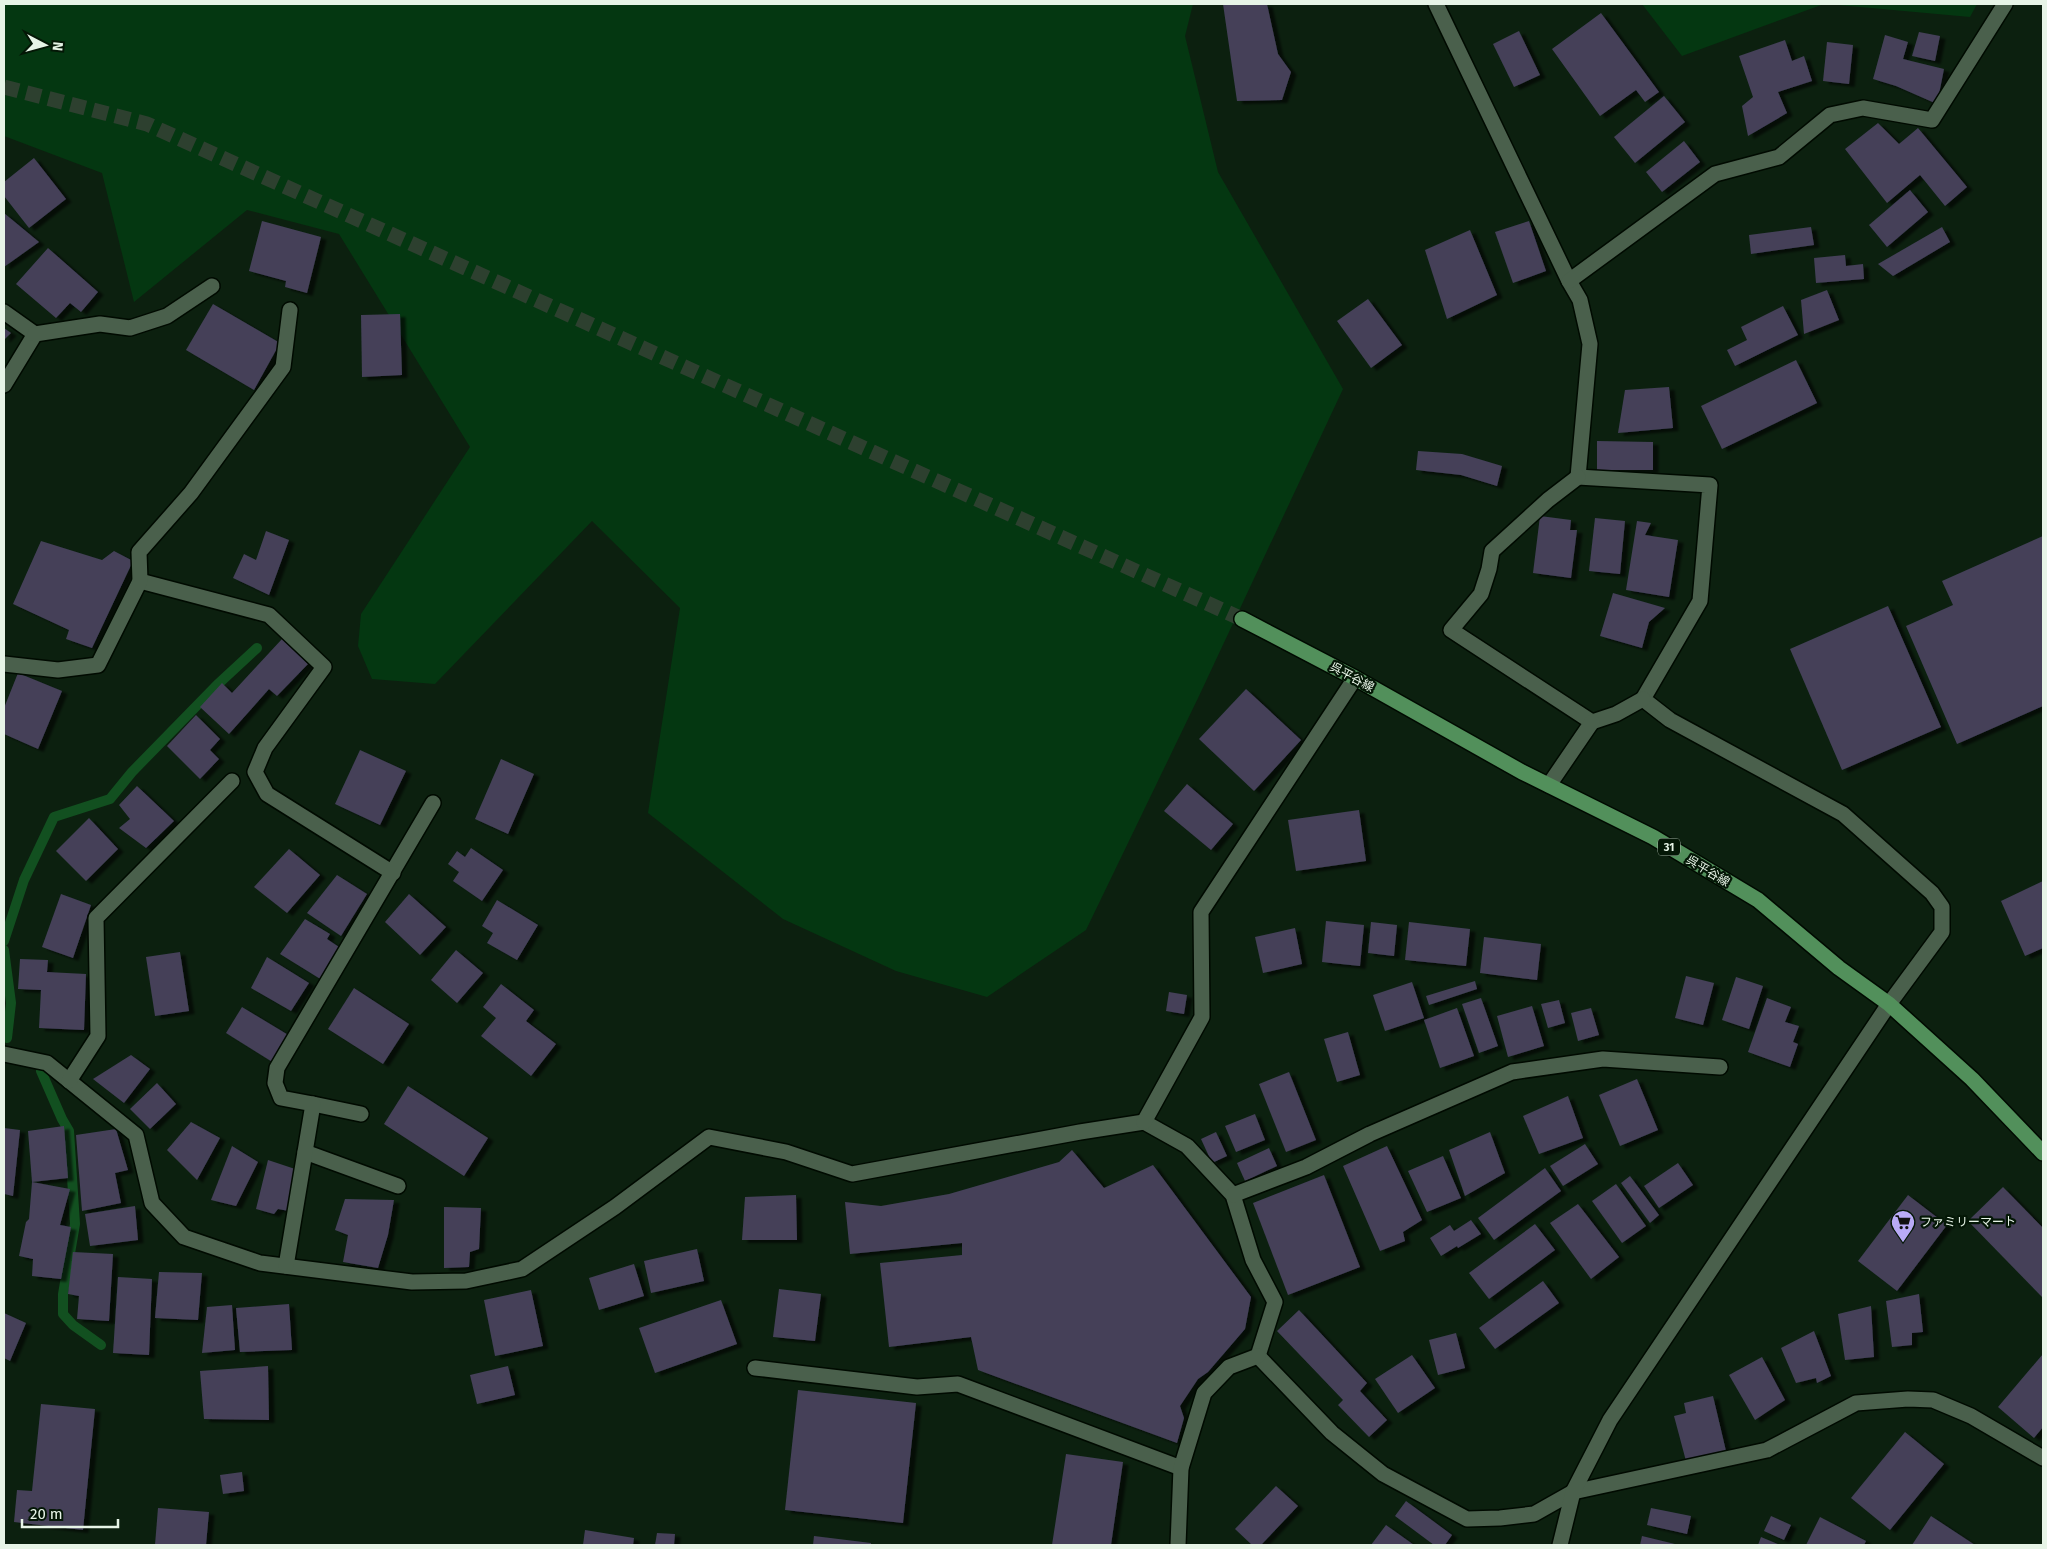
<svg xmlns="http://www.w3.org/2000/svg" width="2047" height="1549" viewBox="0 0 2047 1549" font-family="'Fira Sans','Noto Sans JP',sans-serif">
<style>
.green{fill:#043711}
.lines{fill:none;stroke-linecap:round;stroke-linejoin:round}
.stream{stroke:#125020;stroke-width:10}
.building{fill:#444059;filter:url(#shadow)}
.primary-tunnel{stroke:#2d402f;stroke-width:15;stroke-dasharray:15 8;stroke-linecap:butt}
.minor-casing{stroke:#000a00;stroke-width:18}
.tertiary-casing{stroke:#000a00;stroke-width:18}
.primary-casing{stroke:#000a00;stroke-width:18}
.minor{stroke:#4a604c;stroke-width:15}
.tertiary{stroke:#4a604c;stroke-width:15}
.primary{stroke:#52905b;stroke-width:15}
.labels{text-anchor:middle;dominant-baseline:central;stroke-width:4.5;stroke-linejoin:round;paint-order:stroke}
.shield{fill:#041706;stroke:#a3b2a4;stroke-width:1}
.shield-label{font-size:11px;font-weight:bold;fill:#e7f4e7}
.street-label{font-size:12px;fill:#e7f4e7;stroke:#041706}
.poi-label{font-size:12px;fill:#e7f4e7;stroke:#041706;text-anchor:start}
</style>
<defs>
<filter id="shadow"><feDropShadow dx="5.5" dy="3" stdDeviation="1" flood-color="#0009"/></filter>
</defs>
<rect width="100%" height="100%" fill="#0c200f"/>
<!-- green -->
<g class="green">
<polygon points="4,4 1193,4 1185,36 1218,172 1343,389 1199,696 1086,930 987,997 896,971 783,919 648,813 680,608 592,521 435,684 372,679 358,646 361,614 470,447 339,234 247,210 134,302 102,173 4,136"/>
<polygon points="1642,4 1824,4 1682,56"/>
<polygon points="1827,4 1977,4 1970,17"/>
</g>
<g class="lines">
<!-- stream -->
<g class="stream">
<polyline points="4,941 24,880 54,817 110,799 132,772 217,685 257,648"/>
<polyline points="4,950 11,1003 7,1038"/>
<polyline points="41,1071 62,1119 69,1131 75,1224 63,1294 63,1314 73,1325 101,1345"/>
</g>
</g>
<!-- building -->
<g class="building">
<polygon points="1223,4 1267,4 1278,54 1291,72 1282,100 1237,101"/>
<polygon points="1601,13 1659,92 1645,102 1636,90 1600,116 1552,49"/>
<polygon points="1519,31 1540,75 1514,87 1493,44"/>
<polygon points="1919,32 1940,36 1935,61 1912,56"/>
<polygon points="1885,35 1908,42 1903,59 1944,69 1937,104 1896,86 1873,79"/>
<polygon points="1785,40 1792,61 1804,56 1812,81 1778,92 1787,113 1748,136 1742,106 1753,97 1739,56"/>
<polygon points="1827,42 1853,45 1849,84 1823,81"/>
<polygon points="1664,96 1685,122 1635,163 1614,137"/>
<polygon points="1878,123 1899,144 1918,128 1967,187 1945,206 1920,175 1887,203 1845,149"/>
<polygon points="1684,141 1700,162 1662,192 1646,172"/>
<polygon points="34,158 66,199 29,228 4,196 4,182"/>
<polygon points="1910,190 1928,212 1887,247 1869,225"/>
<polygon points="4,213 39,242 4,267"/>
<polygon points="262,221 321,237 307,293 285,287 286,281 249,271"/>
<polygon points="1529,221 1546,271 1513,283 1495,232"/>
<polygon points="1811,227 1814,245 1751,254 1749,235"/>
<polygon points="1942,227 1950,242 1893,276 1878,264"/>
<polygon points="1470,230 1497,295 1447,319 1425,250"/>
<polygon points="48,248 98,292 81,312 70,303 56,318 16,284"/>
<polygon points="1845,255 1846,266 1863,264 1864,279 1816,283 1814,258"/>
<polygon points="1827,290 1839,320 1804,334 1801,300"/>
<polygon points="1368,299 1402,345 1371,368 1337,321"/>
<polygon points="213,304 280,343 254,390 186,350"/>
<polygon points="1783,306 1798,335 1735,366 1727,350 1747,340 1741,327"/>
<polygon points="400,314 402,375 362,377 361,315"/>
<polygon points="4,328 11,333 4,340"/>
<polygon points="1796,360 1817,403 1722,449 1701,406"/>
<polygon points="1669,387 1673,428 1618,433 1625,390"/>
<polygon points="1597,441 1653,442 1653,470 1597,470"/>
<polygon points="1418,451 1462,454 1502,466 1497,486 1461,475 1416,470"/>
<polygon points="1540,516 1571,520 1570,530 1577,530 1571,578 1533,573"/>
<polygon points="1595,518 1625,521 1620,574 1589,571"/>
<polygon points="1637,521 1651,523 1645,535 1678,540 1669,597 1626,590"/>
<polygon points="266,531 289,540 269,595 233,578 244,554 256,560"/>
<polygon points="2043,536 2043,706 1957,744 1906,626 1953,605 1942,581"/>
<polygon points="41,541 102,560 114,551 133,561 92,648 66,639 69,630 13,604"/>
<polygon points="1613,593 1665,608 1649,622 1642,648 1600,636"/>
<polygon points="1888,606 1941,727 1842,770 1790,649"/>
<polygon points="282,639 308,664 277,696 269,689 229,734 200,707 222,683 232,693"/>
<polygon points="18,673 62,691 38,749 4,734 4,708"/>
<polygon points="1246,689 1301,740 1254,791 1199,739"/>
<polygon points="196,715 220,739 210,750 219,759 200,779 167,746"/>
<polygon points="360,750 406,771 380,825 335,804"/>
<polygon points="501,759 534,774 508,834 475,819"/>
<polygon points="1187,784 1233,824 1211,850 1164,811"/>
<polygon points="137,786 174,821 146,848 119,828 130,819 119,805"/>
<polygon points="1359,810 1366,861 1296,871 1288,820"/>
<polygon points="89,818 118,849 86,881 56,851"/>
<polygon points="471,848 503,870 482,901 453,881 459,872 448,864 457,851 465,857"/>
<polygon points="289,849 320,875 287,913 254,887"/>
<polygon points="337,875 367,894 341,936 307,913"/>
<polygon points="2043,881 2043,948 2025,956 2001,901"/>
<polygon points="61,894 91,905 73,958 42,947"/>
<polygon points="409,894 446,927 420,955 385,922"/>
<polygon points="497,900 538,925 517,960 487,943 493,933 482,926"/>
<polygon points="305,919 330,934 327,939 342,949 322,980 280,954"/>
<polygon points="1326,921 1364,925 1360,966 1322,962"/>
<polygon points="1371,922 1397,925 1394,956 1368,953"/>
<polygon points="1409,922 1470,929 1466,966 1405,960"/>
<polygon points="1295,928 1302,964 1263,973 1255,937"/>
<polygon points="1484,937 1541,944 1537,980 1480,973"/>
<polygon points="456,950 483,973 457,1003 431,980"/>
<polygon points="180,952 189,1011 155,1016 146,957"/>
<polygon points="267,957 309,983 291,1011 251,988"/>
<polygon points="20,959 48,960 47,972 86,974 84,1030 39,1028 41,990 18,989"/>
<polygon points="1686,976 1714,983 1703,1025 1675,1018"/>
<polygon points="1736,977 1763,986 1749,1029 1722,1020"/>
<polygon points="1475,981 1477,989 1429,1005 1426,996"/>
<polygon points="1412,982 1424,1018 1385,1031 1373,995"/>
<polygon points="501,984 534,1010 526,1021 556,1044 531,1076 481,1036 496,1018 483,1007"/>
<polygon points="354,988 409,1024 383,1064 328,1029"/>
<polygon points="1169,992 1187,995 1184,1014 1166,1011"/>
<polygon points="1481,998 1498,1046 1479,1053 1462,1004"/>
<polygon points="1767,998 1791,1007 1785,1022 1799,1026 1793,1042 1798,1044 1790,1067 1748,1052"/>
<polygon points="1559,1000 1565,1023 1548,1028 1541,1004"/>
<polygon points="1532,1006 1544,1046 1508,1057 1497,1016"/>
<polygon points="242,1007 290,1036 274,1063 226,1033"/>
<polygon points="1457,1008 1474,1056 1440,1068 1424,1020"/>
<polygon points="1591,1008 1599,1035 1578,1041 1571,1013"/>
<polygon points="1348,1032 1360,1075 1337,1082 1324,1039"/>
<polygon points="131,1055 150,1069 124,1103 93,1079"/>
<polygon points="1289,1072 1316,1140 1286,1152 1259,1084"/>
<polygon points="1637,1079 1658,1130 1620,1146 1599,1095"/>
<polygon points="157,1083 176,1104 150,1129 130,1109"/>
<polygon points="408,1086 488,1138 464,1176 384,1124"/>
<polygon points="1568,1096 1583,1138 1539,1154 1523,1116"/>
<polygon points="1255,1114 1265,1140 1236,1152 1225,1126"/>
<polygon points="191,1122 220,1138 197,1180 167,1150"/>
<polygon points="64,1126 68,1178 32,1182 28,1131"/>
<polygon points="4,1128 20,1130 13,1196 4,1194"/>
<polygon points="116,1129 128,1170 115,1173 121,1203 82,1211 76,1135"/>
<polygon points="1216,1132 1227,1156 1212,1163 1201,1139"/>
<polygon points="1490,1132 1505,1173 1465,1196 1449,1150"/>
<polygon points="1585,1144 1598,1164 1563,1186 1550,1166"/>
<polygon points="232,1146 258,1162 236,1206 211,1200"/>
<polygon points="1387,1146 1422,1220 1403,1232 1405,1241 1380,1251 1343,1166"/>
<polygon points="1269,1148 1277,1166 1245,1181 1237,1163"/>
<polygon points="1072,1150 1104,1188 1153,1165 1251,1297 1245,1329 1208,1372 1198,1379 1180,1406 1184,1418 1177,1443 978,1370 971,1337 889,1347 880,1263 962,1255 962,1243 850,1254 845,1202 881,1206 949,1194 1059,1162"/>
<polygon points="1443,1156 1461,1198 1427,1212 1408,1171"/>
<polygon points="268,1160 298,1170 289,1211 278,1209 274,1214 256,1209"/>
<polygon points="1678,1163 1693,1185 1659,1208 1644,1186"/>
<polygon points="1545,1168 1561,1191 1494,1240 1478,1218"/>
<polygon points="1324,1175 1360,1267 1288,1295 1253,1203"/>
<polygon points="1630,1176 1659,1215 1650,1223 1621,1183"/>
<polygon points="32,1182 70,1189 60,1225 71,1227 61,1279 32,1276 33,1259 19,1256 26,1222 29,1219"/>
<polygon points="1616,1184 1646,1226 1622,1243 1592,1201"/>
<polygon points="2003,1187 2043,1228 2043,1298 1968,1221"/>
<polygon points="796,1195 797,1240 742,1240 745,1197"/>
<polygon points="1908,1195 1947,1225 1897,1291 1858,1261"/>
<polygon points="345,1199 394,1200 388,1235 378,1268 343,1262 348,1235 335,1230"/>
<polygon points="1578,1204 1619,1257 1591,1279 1550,1223"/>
<polygon points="135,1206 138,1240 90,1246 85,1214"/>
<polygon points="444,1207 481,1208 479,1249 470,1252 469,1267 444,1268"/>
<polygon points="1471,1220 1481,1234 1458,1248 1457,1246 1441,1256 1430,1238 1450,1225 1454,1231"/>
<polygon points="1535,1224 1555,1250 1489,1299 1469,1273"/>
<polygon points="697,1249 704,1281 651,1293 644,1261"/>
<polygon points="73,1252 113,1254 109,1321 77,1319 79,1296 68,1294"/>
<polygon points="634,1264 644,1296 599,1310 589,1278"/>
<polygon points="159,1272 202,1273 198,1320 155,1318"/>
<polygon points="118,1277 152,1279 149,1355 113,1353"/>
<polygon points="1543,1281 1559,1303 1495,1349 1479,1328"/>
<polygon points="779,1289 821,1294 815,1341 773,1337"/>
<polygon points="531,1290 543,1346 495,1356 484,1300"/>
<polygon points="1919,1294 1923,1332 1912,1333 1912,1345 1892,1347 1886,1301"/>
<polygon points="721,1300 737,1344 655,1373 639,1328"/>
<polygon points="289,1304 292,1350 240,1352 236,1308"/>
<polygon points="232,1305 235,1350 202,1353 207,1307"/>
<polygon points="1871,1306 1874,1357 1845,1360 1838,1314"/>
<polygon points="1299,1310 1367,1383 1360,1391 1387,1420 1369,1437 1338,1405 1343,1400 1277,1331"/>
<polygon points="4,1313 26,1323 10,1361 4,1358"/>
<polygon points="1814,1331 1831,1376 1817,1383 1816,1378 1796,1383 1781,1348"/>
<polygon points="1456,1333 1465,1368 1438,1375 1429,1340"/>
<polygon points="2043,1354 2043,1427 2034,1438 1998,1407"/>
<polygon points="1412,1355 1435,1388 1398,1413 1375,1379"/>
<polygon points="1762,1357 1785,1400 1755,1420 1729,1375"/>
<polygon points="268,1366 269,1420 204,1419 200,1371"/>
<polygon points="508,1366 515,1395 477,1404 470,1375"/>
<polygon points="798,1390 916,1403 903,1523 785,1510"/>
<polygon points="1713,1396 1726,1451 1686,1461 1674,1416 1686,1413 1684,1403"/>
<polygon points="41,1404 95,1409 83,1530 14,1522 17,1490 32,1491"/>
<polygon points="1905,1432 1944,1464 1890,1530 1851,1498"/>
<polygon points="1066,1454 1123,1462 1111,1545 1052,1545"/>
<polygon points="242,1472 244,1491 223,1494 220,1475"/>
<polygon points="1276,1486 1298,1506 1261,1545 1252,1545 1235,1529"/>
<polygon points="1406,1501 1452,1535 1445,1545 1434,1545 1395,1516"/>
<polygon points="158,1508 209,1512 206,1545 155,1545"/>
<polygon points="1651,1508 1691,1516 1687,1534 1647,1525"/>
<polygon points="1771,1516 1791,1525 1784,1540 1764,1531"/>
<polygon points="1931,1516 1975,1545 1912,1545"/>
<polygon points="1820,1517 1866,1541 1864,1545 1806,1545"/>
<polygon points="1386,1525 1414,1545 1371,1545"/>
<polygon points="585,1530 634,1538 633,1545 583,1545"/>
<polygon points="657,1533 675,1534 674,1545 655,1545"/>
<polygon points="814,1536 871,1543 871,1545 813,1545"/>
<polygon points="1642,1536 1679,1545 1640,1545"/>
<polygon points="1761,1537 1780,1545 1758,1545"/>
</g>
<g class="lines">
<!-- primary-tunnel -->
<polyline class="primary-tunnel" points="4,87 147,124 1242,619"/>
<!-- minor casing -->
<g class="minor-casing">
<g id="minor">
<polyline points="1436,4 1569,281 1580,300 1590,344 1578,477 1710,485 1700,601 1643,699 1670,720 1843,814 1932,893 1942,907 1942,932 1889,1004"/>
<polyline points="1569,281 1715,174 1779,157 1830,115 1863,108 1932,120 2005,4"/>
<polyline points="4,312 35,334 4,385"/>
<polyline points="35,334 100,324 130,328 167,316 212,286"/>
<polyline points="1578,477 1548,500 1492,551 1489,569 1481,594 1451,630 1592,722 1616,714 1643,699"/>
<polyline points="140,581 269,615 324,667 265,748 255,772 267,794 393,873"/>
<polyline points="4,664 58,670 98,665 140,581 139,552 191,493 283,367 290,310"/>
<polyline points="1549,785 1592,722"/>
<polyline points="4,1054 47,1063 136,1135 152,1203 184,1237 260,1263 412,1282 466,1281 522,1269 615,1207 709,1137 786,1152 852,1174 1080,1132 1144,1122 1187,1146 1233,1195 1253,1260 1275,1302 1258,1356"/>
<polyline points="69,1081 98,1036 96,918 232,781"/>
<polyline points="313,1104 361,1114"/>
<polyline points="1144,1122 1202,1017 1201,912 1355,678"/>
<polyline points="305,1152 398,1186"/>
<polyline points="1233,1195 1306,1167 1370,1134 1512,1072 1603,1059 1720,1067"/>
<polyline points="286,1266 313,1104 281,1098 275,1083 277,1068 433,803"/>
<polyline points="1258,1356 1332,1433 1383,1474 1467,1519 1500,1518 1534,1514 1573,1492 1767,1450 1856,1403 1908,1399 1933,1400 1971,1416 2043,1458"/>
<polyline points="755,1368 917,1387 958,1384 1181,1468"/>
<polyline points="1178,1545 1181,1468 1204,1393 1229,1367 1258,1356"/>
</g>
</g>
<!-- tertiary casing -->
<g class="tertiary-casing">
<polyline id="tertiary" points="1560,1545 1573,1492 1610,1420 1889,1004"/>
</g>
<!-- primary casing -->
<g class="primary-casing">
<polyline id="primary" points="1242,619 1355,678 1522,772 1653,837 1758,900 1839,968 1889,1004 1972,1079 2043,1153"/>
</g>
<!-- minor -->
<use href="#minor" class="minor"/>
<!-- tertiary -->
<use href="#tertiary" class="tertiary"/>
<!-- primary -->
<use href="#primary" class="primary"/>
</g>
<!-- icons -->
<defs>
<g id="supermarket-pin" transform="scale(1.25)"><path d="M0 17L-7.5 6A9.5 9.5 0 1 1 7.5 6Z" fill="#b9abf7" stroke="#041706"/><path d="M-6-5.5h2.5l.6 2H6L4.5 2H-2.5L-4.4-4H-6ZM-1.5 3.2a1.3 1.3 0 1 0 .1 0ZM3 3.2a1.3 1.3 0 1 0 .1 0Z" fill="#111"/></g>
</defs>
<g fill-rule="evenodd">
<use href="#supermarket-pin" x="1903" y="1222"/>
</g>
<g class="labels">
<!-- shield labels -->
<rect class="shield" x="1658" y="838.5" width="22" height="17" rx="4"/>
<g class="shield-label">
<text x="1669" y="847">31</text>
</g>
<!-- street labels -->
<g class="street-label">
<text transform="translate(1352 677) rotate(28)">呉平谷線</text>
<text transform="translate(1708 871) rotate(31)">呉平谷線</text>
</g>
<!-- poi labels -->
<g class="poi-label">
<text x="1920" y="1222">ファミリーマート</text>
</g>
</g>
<!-- border -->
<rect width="2047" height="1549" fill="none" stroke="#e7f4e7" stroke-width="10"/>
<!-- north arrow -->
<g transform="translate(45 45) rotate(96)" stroke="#041706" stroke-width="4" paint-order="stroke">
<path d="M0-4L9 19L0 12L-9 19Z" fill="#e7f4e7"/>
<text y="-8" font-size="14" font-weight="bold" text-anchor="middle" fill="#e7f4e7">N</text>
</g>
<!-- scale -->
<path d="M22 1519v8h96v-8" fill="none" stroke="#e7f4e7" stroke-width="2.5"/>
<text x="30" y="1519" font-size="15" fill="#e7f4e7" stroke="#041706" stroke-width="4" paint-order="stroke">20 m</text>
</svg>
